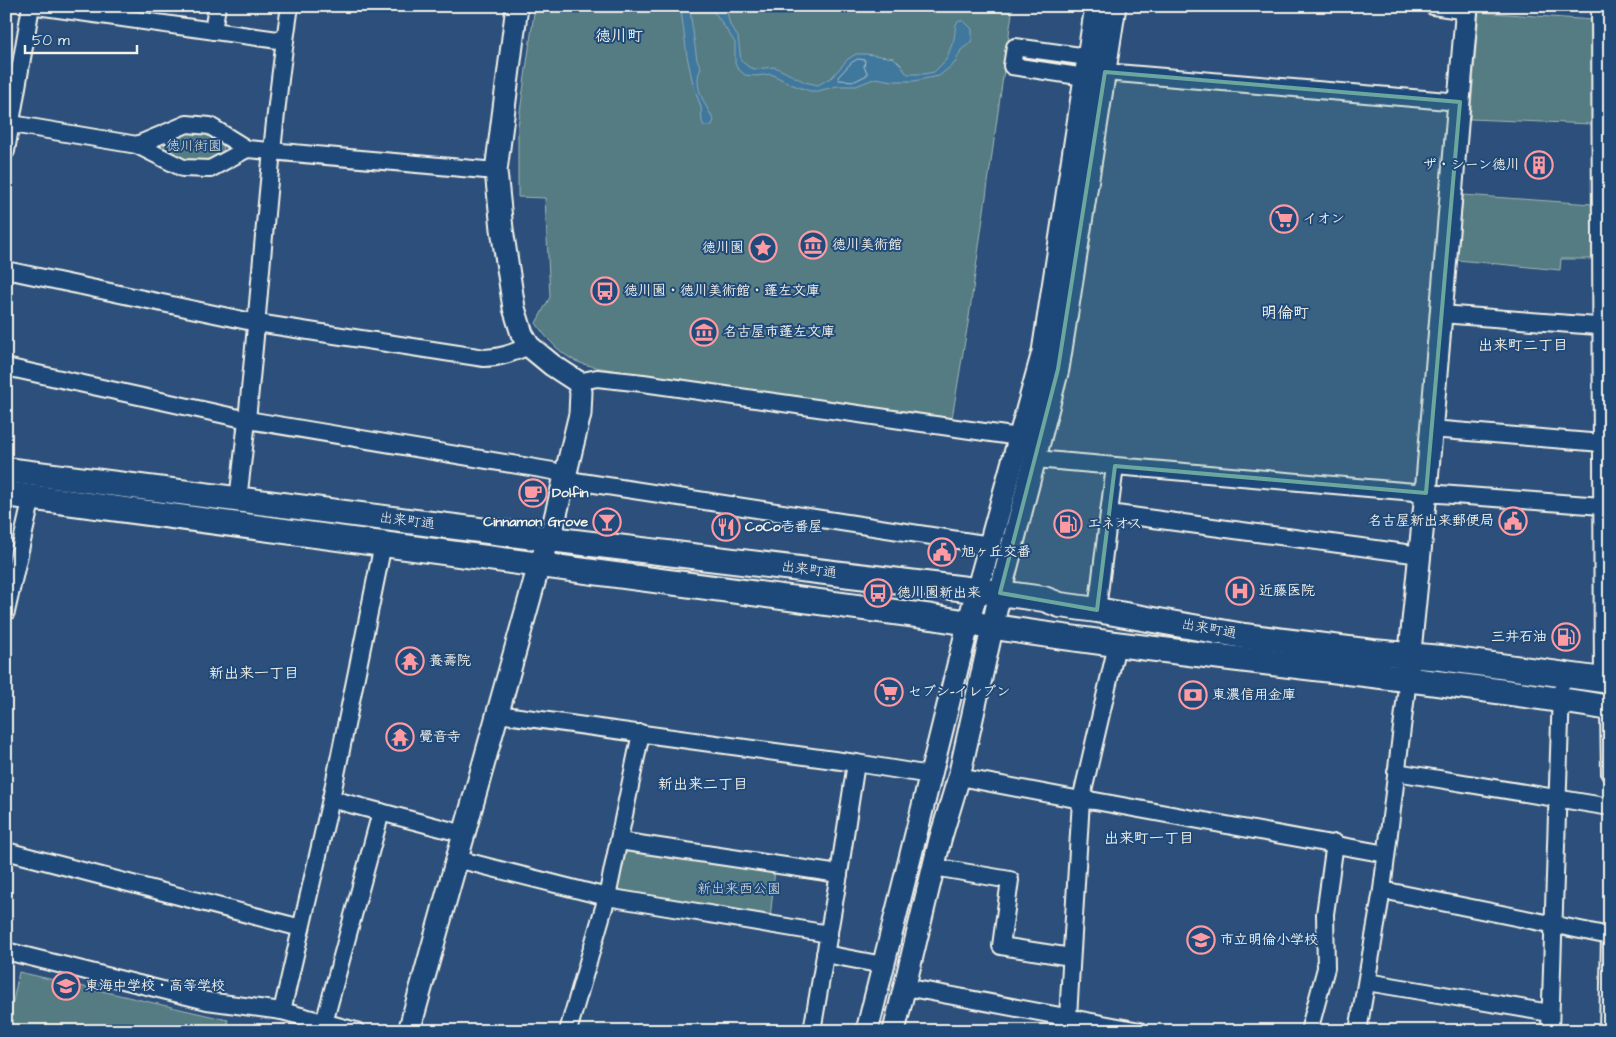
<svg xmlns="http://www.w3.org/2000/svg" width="1616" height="1037" viewBox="0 0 1616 1037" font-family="'Architects Daughter','Klee One',sans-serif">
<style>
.green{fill:#557c82;stroke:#a4b6b5}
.water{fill:#41789d;stroke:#89a8bb}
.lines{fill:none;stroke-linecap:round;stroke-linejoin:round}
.shore{stroke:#acc1ca;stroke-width:1}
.minor-casing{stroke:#f4f1e8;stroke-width:20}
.tertiary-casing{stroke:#f4f1e8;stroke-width:25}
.secondary-casing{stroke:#f4f1e8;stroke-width:28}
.minor{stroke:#1f4a7a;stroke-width:16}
.tertiary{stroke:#1f4a7a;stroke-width:21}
.secondary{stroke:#1f4a7a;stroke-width:24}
.marked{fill:#6ba79f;fill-opacity:0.2;stroke:#6ba79f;stroke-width:4;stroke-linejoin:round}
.labels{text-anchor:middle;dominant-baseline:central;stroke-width:4;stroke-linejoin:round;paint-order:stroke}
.park-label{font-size:14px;fill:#dcdfd9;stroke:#1f4a7a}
.poi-label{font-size:14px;font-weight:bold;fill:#f4f1e8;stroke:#1f4a7a;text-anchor:start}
.street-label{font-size:14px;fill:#f4f1e8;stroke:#1f4a7a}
.neighbourhood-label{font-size:15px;font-weight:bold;fill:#f4f1e8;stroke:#1f4a7a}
.quarter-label{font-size:16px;font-weight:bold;fill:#f4f1e8;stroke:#1f4a7a}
</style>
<rect width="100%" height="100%" fill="#2c507b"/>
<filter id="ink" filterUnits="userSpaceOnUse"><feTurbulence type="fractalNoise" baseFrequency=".02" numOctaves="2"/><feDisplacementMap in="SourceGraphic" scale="10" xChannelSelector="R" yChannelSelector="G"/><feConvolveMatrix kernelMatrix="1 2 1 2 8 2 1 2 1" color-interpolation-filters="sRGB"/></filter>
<g filter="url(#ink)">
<!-- green -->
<g class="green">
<path d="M535 6H1013L969 317 952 418 618 371C606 369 594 367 583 364 564 358 547 340 536 323L550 297 545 198 518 197V126Z"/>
<polygon points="1479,12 1593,20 1592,124 1470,119"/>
<path d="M186 131C201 132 215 133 224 148L221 155 214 161C193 160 180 165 164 147L165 140Z"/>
<polygon points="1463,195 1592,204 1592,259 1561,259 1560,270 1457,260"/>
<polygon points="630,847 775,869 770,920 620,895 617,889 624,851"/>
<polygon points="19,972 228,1020 226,1031 7,1031"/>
</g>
<!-- water -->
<g class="water">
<path d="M678 6H691L690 11 697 60 701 67C700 71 698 75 698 79 697 94 708 108 714 121L711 126H704L702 122 701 107 693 84 687 56 681 10Z"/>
<polygon points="702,6 722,6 727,12 730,25 738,37 741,61 749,67 754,69 775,67 805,82 818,85 832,77 848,59 856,54 866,54 894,58 902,66 905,72 908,74 924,74 934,72 946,60 954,39 956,24 959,21 964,21 972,29 972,39 970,43 961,50 955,63 939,76 914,81 892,81 876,78 856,86 837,86 818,91 810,91 793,85 771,74 756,76 745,75 737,68 735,63 735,43 732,38 715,13"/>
</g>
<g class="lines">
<!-- shore -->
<polygon class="shore" points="858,59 865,60 864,67 867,72 867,75 855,81 839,80 838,77 851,63"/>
<!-- minor casing -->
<g class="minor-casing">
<g id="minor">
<polyline points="37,6 285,41"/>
<polyline points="1433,6 1467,11"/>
<polyline points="1600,6 1603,680"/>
<polyline points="213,31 217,6"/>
<polyline points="1105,72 1460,102"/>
<polyline points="1085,77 1012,66 1015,47 1088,57"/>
<polyline points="6,123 137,145 183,168 210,169 247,149"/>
<polyline points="137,145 187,124 210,126 247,149 496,171"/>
<polyline points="6,151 31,6"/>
<path d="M6 270 257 323 484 358C501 358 514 352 529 346"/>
<polyline points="1441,314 1610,327"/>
<polyline points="6,367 248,420 553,471 575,481 990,545"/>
<polyline points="578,382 597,378 643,383 1019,437"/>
<polyline points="1431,429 1602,443"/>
<polyline points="1035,459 1426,493 1602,506"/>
<polyline points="1115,466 1109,513 1420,555"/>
<path d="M238 499C259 335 265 170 290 6"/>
<polyline points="1097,610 1109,513"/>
<polyline points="6,612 32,497"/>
<polyline points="1609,708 1610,774"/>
<polyline points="498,714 856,763 930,775"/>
<polyline points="1396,772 1610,807"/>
<polyline points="959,777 1081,800 1095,801 1386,854"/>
<polyline points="331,799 464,834"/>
<polyline points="619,841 839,874"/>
<polyline points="6,851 301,928"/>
<polyline points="457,859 607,897 829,934"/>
<polyline points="934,867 1010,880 1001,946 1071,957"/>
<polyline points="1382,890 1610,936"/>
<polyline points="6,951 207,1001 282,1011 356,1031"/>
<polyline points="825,954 883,965"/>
<polyline points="1367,982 1550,1013"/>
<polyline points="905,987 1140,1031"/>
<polyline points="282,1011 331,799 383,544"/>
<polyline points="324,1023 381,812"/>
<polyline points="568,1031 607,897 641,733"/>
<polyline points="812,1031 839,874 856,763"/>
<polyline points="1065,1031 1068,1017 1081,800 1117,645"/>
<polyline points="1309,1031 1326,968 1325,914 1335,843"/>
<polyline points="1358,1031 1382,890 1408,679"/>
<polyline points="1550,1031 1561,691"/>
<polyline points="1608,1031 1610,936"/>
</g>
</g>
<!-- tertiary casing -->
<g class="tertiary-casing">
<g id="tertiary">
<polyline points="1408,671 1426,493 1467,6"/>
<polyline points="409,1031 539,565 550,539 580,414 581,392 578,382 552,365 529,346 522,334 514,308 502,229 496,171 517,6"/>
<polyline points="867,1031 971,613 1043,352 1096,6"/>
<polyline points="894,1031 940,840 959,777 1000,593 1058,369 1115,6"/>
</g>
</g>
<!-- secondary casing -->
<g class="secondary-casing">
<g id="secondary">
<polyline points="6,470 550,539 1000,593 1044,599 1060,605 1097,610 1244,636 1373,652 1441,658 1610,681"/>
<path d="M6 494 932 617C1157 655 1385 671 1610 708"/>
</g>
</g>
<!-- minor -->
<use href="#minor" class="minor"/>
<!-- tertiary -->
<use href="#tertiary" class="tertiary"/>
<!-- secondary -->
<use href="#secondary" class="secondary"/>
</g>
</g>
<!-- marked area -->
<path class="marked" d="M1105 72 1460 102 1426 493 1115 466 1097 610 1000 593 1058 369Z"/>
<!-- icons -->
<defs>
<g id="building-ring" transform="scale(1.4375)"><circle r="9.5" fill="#1f4a7a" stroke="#ff9aa2" stroke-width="1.5"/><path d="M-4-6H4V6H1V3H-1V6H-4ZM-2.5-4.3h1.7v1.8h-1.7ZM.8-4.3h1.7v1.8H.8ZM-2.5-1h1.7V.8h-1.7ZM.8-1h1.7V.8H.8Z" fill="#ff9aa2"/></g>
<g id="supermarket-ring" transform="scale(1.4375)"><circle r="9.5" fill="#1f4a7a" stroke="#ff9aa2" stroke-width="1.5"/><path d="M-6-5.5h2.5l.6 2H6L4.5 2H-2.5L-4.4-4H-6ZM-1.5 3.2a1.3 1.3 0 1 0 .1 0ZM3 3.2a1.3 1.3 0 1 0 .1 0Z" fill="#ff9aa2"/></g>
<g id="museum-ring" transform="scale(1.4375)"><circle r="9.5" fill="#1f4a7a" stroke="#ff9aa2" stroke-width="1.5"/><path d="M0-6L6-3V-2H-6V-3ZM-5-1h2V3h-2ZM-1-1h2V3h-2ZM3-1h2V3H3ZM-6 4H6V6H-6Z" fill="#ff9aa2"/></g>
<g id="sight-ring" transform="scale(1.4375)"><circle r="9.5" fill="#1f4a7a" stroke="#ff9aa2" stroke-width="1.5"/><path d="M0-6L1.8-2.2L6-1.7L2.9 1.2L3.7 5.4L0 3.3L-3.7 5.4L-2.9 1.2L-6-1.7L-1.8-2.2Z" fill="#ff9aa2"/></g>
<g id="bus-ring" transform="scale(1.4375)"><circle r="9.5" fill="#1f4a7a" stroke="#ff9aa2" stroke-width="1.5"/><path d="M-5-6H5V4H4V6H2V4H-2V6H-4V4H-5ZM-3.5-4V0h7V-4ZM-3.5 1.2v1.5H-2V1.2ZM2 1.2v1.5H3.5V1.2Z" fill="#ff9aa2"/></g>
<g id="cafe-ring" transform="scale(1.4375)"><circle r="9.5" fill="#1f4a7a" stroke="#ff9aa2" stroke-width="1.5"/><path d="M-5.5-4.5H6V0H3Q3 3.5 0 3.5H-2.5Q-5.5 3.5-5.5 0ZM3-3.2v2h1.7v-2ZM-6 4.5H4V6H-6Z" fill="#ff9aa2"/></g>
<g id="civic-ring" transform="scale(1.4375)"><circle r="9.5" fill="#1f4a7a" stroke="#ff9aa2" stroke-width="1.5"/><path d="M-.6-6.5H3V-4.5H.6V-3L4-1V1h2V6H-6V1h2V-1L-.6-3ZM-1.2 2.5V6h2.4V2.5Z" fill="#ff9aa2"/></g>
<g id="bar-ring" transform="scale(1.4375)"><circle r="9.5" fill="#1f4a7a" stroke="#ff9aa2" stroke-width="1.5"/><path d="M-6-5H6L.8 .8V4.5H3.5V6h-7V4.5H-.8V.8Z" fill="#ff9aa2"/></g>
<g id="fuel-ring" transform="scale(1.4375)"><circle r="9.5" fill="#1f4a7a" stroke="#ff9aa2" stroke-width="1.5"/><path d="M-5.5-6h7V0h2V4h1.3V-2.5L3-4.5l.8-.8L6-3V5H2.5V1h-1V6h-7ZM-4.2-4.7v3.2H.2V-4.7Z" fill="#ff9aa2"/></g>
<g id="restaurant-ring" transform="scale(1.4375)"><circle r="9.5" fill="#1f4a7a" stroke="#ff9aa2" stroke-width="1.5"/><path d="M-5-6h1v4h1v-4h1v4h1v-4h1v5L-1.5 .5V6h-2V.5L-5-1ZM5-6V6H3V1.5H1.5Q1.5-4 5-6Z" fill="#ff9aa2"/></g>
<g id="hospital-ring" transform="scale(1.4375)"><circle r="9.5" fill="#1f4a7a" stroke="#ff9aa2" stroke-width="1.5"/><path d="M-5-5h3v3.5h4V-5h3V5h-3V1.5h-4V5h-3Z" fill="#ff9aa2"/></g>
<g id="temple-ring" transform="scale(1.4375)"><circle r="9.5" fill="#1f4a7a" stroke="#ff9aa2" stroke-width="1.5"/><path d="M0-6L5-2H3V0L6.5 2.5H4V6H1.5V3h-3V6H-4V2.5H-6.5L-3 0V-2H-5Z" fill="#ff9aa2"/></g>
<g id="bank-ring" transform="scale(1.4375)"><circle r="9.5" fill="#1f4a7a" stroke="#ff9aa2" stroke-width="1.5"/><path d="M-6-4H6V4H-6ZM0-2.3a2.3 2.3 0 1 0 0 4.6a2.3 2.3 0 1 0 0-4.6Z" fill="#ff9aa2"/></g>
<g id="school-ring" transform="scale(1.4375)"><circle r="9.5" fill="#1f4a7a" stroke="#ff9aa2" stroke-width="1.5"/><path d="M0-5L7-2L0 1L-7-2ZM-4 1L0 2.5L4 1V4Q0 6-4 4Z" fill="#ff9aa2"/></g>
</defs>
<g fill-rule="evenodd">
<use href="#building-ring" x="1539" y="165"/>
<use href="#supermarket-ring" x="1284" y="219"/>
<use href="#museum-ring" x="813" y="245"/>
<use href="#sight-ring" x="763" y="248"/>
<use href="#bus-ring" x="605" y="291"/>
<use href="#museum-ring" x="704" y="332"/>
<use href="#cafe-ring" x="533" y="493"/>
<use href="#civic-ring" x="1513" y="521"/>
<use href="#bar-ring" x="607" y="522"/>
<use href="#fuel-ring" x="1068" y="524"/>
<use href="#restaurant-ring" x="726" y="527"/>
<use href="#civic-ring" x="942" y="552"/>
<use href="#hospital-ring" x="1240" y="591"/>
<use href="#bus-ring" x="878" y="593"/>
<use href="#fuel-ring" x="1566" y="637"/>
<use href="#temple-ring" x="410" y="661"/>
<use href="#supermarket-ring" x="889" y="692"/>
<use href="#bank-ring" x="1193" y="695"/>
<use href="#temple-ring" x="400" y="737"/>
<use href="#school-ring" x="1201" y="940"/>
<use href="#school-ring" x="66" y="986"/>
</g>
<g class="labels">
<!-- park labels -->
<g class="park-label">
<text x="194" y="146">徳川街園</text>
<text x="739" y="889">新出来西公園</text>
</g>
<!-- poi labels -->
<g class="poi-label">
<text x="1520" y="165" text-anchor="end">ザ・シーン徳川</text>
<text x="1303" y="219">イオン</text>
<text x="832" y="245">徳川美術館</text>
<text x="744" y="248" text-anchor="end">徳川園</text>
<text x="624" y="291">徳川園・徳川美術館・蓬左文庫</text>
<text x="723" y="332">名古屋市蓬左文庫</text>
<text x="552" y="493">Dolfin</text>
<text x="1494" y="521" text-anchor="end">名古屋新出来郵便局</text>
<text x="588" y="522" text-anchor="end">Cinnamon Grove</text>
<text x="1087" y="524">エネオス</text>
<text x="745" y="527">CoCo壱番屋</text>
<text x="961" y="552">旭ヶ丘交番</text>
<text x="1259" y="591">近藤医院</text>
<text x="897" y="593">徳川園新出来</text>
<text x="1547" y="637" text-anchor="end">三井石油</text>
<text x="429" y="661">養壽院</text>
<text x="908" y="692">セブン-イレブン</text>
<text x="1212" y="695">東濃信用金庫</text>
<text x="419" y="737">覺音寺</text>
<text x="1220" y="940">市立明倫小学校</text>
<text x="85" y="986">東海中学校・高等学校</text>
</g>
<!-- street labels -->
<g class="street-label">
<text transform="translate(407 521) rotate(7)">出来町通</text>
<text transform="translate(809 570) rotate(7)">出来町通</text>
<text transform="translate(1209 629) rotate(10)">出来町通</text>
</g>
<!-- neighbourhood labels -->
<g class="neighbourhood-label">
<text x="1523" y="345">出来町二丁目</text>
<text x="254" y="673">新出来一丁目</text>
<text x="703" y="784">新出来二丁目</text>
<text x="1149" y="838">出来町一丁目</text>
</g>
<!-- quarter labels -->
<g class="quarter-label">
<text x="619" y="36">徳川町</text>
<text x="1285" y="313">明倫町</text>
</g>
</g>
<!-- margin -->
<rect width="1616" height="1037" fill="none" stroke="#1f4a7a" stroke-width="25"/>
<rect x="12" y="12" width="1591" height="1012" fill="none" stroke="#f4f1e8" stroke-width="2" filter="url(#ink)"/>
<!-- scale -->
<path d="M25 45v8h112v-8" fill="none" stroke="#f4f1e8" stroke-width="2.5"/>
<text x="32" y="45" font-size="15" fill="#f4f1e8" stroke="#1f4a7a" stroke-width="4" paint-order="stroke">50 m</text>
</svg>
